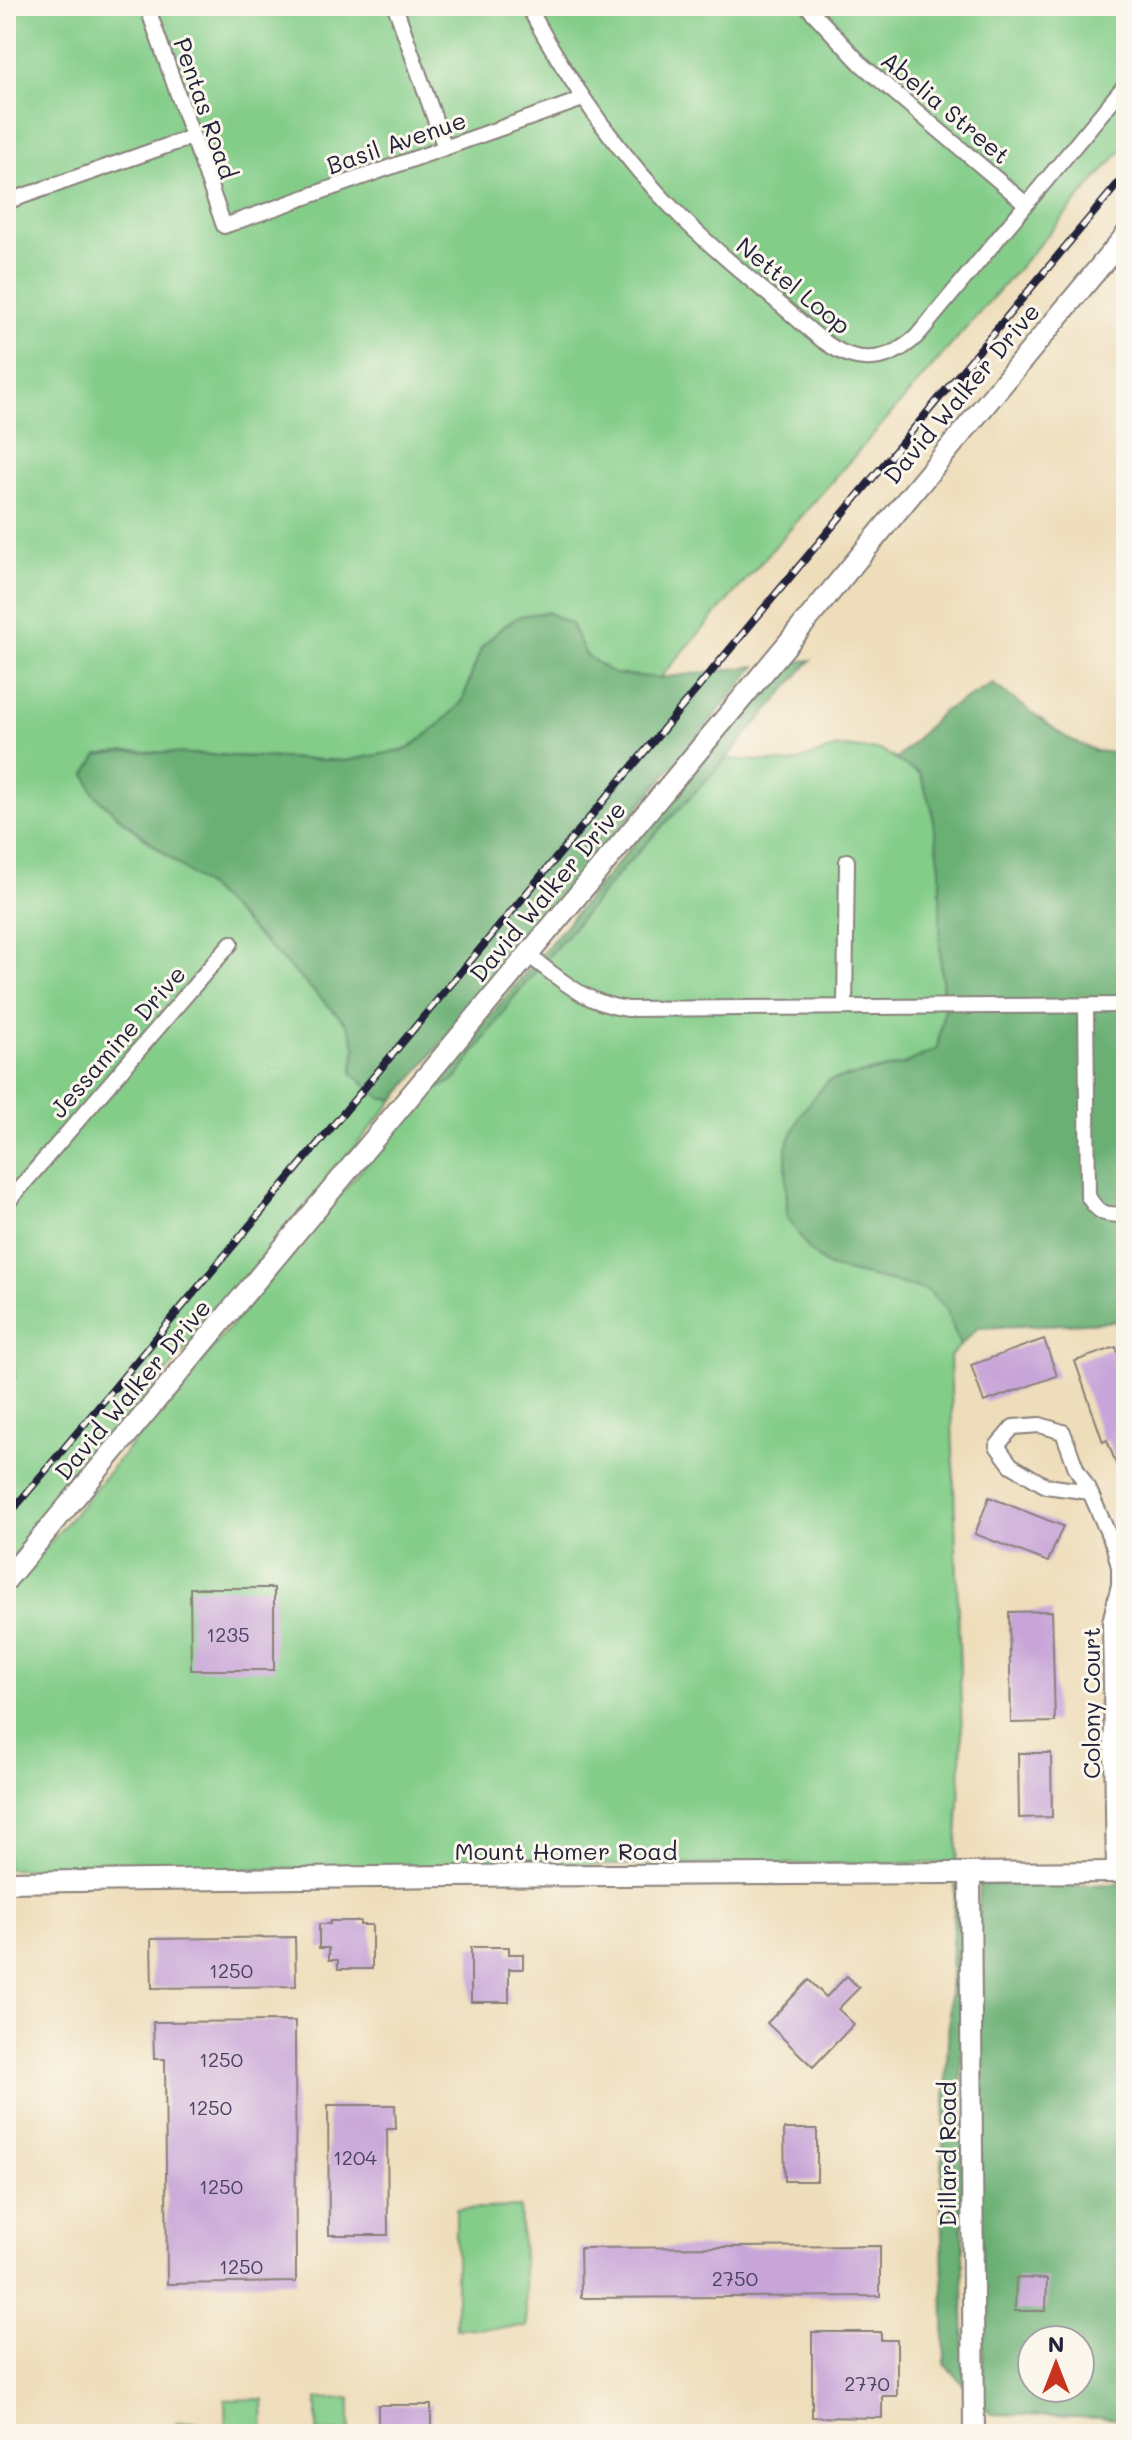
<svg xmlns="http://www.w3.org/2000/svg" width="1132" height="2440" viewBox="0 0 1132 2440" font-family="Mali,sans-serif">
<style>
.green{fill:#83cd89;stroke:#527862;stroke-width:2}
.forest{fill:#6ab075;stroke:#466958;stroke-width:2;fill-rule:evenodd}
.building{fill:#c8a5d8}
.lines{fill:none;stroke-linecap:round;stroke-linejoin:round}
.street-casing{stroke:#88807a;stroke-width:18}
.secondary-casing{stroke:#88807a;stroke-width:24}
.street{stroke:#fff;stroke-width:14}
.secondary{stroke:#fff;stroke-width:20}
.rail-casing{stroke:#22223b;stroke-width:8}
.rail{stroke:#fbf7ec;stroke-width:5;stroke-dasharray:15;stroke-linecap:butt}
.labels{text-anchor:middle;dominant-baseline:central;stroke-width:6;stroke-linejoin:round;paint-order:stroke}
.number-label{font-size:20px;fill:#4c4362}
.street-label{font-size:24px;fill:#22223b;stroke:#fbf7ec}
</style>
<rect width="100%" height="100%" fill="#fbf7ec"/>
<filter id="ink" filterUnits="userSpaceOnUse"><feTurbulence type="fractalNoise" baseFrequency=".0125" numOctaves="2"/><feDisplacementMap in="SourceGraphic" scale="16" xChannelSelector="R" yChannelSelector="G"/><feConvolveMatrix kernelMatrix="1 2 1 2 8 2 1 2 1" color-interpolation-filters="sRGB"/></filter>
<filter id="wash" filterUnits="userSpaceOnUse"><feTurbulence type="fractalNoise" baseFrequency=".006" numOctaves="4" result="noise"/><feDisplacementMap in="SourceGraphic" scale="32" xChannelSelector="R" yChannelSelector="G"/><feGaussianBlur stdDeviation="1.8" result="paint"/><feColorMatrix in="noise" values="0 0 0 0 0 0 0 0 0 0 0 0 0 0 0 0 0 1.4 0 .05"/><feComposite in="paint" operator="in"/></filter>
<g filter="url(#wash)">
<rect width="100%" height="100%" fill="#eeddba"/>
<!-- green -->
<g class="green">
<polygon points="6,6 1126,6 1126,145 660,678 613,674 586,655 570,624 474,667 462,702 439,725 408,749 346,761 125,751 94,794 118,817 211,890 348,1025 356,1048 382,1099 395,1099 6,1564"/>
<polygon points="838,747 881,750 920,774 932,809 940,866 940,952 944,1010 937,1049 902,1065 828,1081 786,1147 787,1216 810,1251 829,1267 927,1289 946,1309 960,1346 950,1356 962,1740 956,1863 452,1866 129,1871 6,1869 6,1595 421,1098 456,1079 514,997 626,865 726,759 792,763"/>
<polygon points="520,2207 527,2327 456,2329 456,2209"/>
<polygon points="350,2398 350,2431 317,2432 317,2399"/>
<polygon points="263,2399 264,2434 226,2434 225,2400"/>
<rect x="176" y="2422" width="23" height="12"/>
</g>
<!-- forest -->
<g class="forest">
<polygon points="547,612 571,624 586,655 614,674 660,678 756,666 395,1099 382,1099 352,1073 356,1048 348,1025 211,890 118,816 94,794 86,774 98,755 125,751 346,761 408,749 439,725 462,702 481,648 501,628 520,616"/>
<polygon points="811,660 726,759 626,865 514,997 456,1079 421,1098 785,663"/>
<polygon points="993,684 1067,738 1096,751 1126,754 1126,1321 978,1328 960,1346 946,1309 927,1290 829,1267 810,1251 787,1217 786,1147 802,1112 828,1081 902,1065 937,1049 944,1010 940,952 940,867 932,809 920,774 896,760 942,712"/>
<path d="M1126 1883V2419L991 2414 983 2406 979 1884 1077 1886ZM1032 2340H1080V2388H1032Z"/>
<polygon points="960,1884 964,2385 945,2364 941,2194 955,1885"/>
</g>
<g id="blocks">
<!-- building -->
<g class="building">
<polygon points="1044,1339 1057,1376 984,1402 971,1365"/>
<polygon points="1116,1347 1126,1375 1125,1488 1107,1440 1103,1442 1075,1361"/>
<polygon points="989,1497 1063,1526 1048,1562 975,1534"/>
<polygon points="190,1588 274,1588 274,1670 191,1670"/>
<polygon points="1052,1611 1055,1722 1011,1723 1009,1612"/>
<polygon points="1018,1753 1051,1753 1052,1817 1019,1818"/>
<polygon points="330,1921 360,1921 360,1925 372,1925 372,1969 338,1969 338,1960 329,1960 329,1948 319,1948 319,1924 330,1924"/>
<polygon points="295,1937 296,1986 152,1988 151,1939"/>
<polygon points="471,1947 509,1947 509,1954 523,1954 523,1969 509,1969 509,2002 471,2002"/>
<polygon points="847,1976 859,1988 838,2009 854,2024 813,2067 767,2023 809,1980 826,1997"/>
<polygon points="295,2021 296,2282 167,2284 165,2059 154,2059 153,2022"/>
<polygon points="328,2105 395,2105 396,2129 387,2129 388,2235 329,2235"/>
<polygon points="784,2129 817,2129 817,2181 785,2181"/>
<polygon points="880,2246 880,2296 581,2298 580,2248"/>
<polygon points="1016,2278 1047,2279 1046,2311 1015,2311"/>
<polygon points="812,2332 881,2332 881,2340 897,2340 897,2396 882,2396 882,2418 812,2417"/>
<rect x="378" y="2405" width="53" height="29"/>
</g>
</g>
</g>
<g filter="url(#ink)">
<use href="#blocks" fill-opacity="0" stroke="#88807a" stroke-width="2"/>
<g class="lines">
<!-- street casing -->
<g class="street-casing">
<g id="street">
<polyline points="147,6 224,226 583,99"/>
<polyline points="395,6 445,148"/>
<path d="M528 6C569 83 619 155 681 217 713 249 748 277 782 306 804 324 828 351 856 357 880 362 900 352 917 336L1126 84"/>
<polyline points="807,6 862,65 1026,204"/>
<polyline points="6,202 192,137"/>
<path d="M528 955C563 981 584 1003 628 1009L1126 1005"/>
<polyline points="845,1006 847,861"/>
<path d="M1086 1006 1088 1196C1098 1214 1105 1215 1126 1215"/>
<polyline points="6,1204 231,943"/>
<polyline points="6,1368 9,1371 6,1374"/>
<polyline points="1090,1492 1046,1486 1011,1465 997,1446 1013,1427 1040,1425 1063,1432 1076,1468 1090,1492 1114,1547 1119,1567 1119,1585 1110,1622 1114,1872"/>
</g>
</g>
<!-- secondary casing -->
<g class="secondary-casing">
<g id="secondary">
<polyline points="6,1580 784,648 1126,235"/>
<polyline points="970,1874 974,2434"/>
<polyline points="6,1882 452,1876 1126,1872"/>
</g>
</g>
<!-- street -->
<use href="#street" class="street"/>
<!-- secondary -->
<use href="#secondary" class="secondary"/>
<!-- rail casing -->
<g class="rail-casing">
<polyline id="rail" points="6,1518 1126,174"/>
</g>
<!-- rail -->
<use href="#rail" class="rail"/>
</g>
</g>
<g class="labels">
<!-- number labels -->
<g class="number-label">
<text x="228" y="1634">1235</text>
<text x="231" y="1970">1250</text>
<text x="221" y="2059">1250</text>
<text x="210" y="2107">1250</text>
<text x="355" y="2157">1204</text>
<text x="221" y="2186">1250</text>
<text x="241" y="2266">1250</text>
<text x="735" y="2278">2750</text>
<text x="867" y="2383">2770</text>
</g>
<!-- street labels -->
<g class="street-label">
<text transform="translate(946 107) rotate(40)">Abelia Street</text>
<text transform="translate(206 108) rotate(71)">Pentas Road</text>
<text transform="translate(396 142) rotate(-19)">Basil Avenue</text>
<text transform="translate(794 285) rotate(39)">Nettel Loop</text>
<text transform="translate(961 393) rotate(-50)">David Walker Drive</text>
<text transform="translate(547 891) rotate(-50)">David Walker Drive</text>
<text transform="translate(117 1041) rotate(-49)">Jessamine Drive</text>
<text transform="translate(132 1389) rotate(-50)">David Walker Drive</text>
<text transform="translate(1090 1703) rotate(-90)">Colony Court</text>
<text x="566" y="1850">Mount Homer Road</text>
<text transform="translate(946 2154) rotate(-90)">Dillard Road</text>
</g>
</g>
<!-- margin -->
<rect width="1132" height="2440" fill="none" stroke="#fbf7ec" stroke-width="32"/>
<!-- north arrow -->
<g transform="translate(1056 2364)"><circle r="38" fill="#fbf7ec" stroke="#a4a2a5" stroke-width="2"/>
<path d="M0-6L14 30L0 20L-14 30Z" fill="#c8321e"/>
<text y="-12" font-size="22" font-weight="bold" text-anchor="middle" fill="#22223b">N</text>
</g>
</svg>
